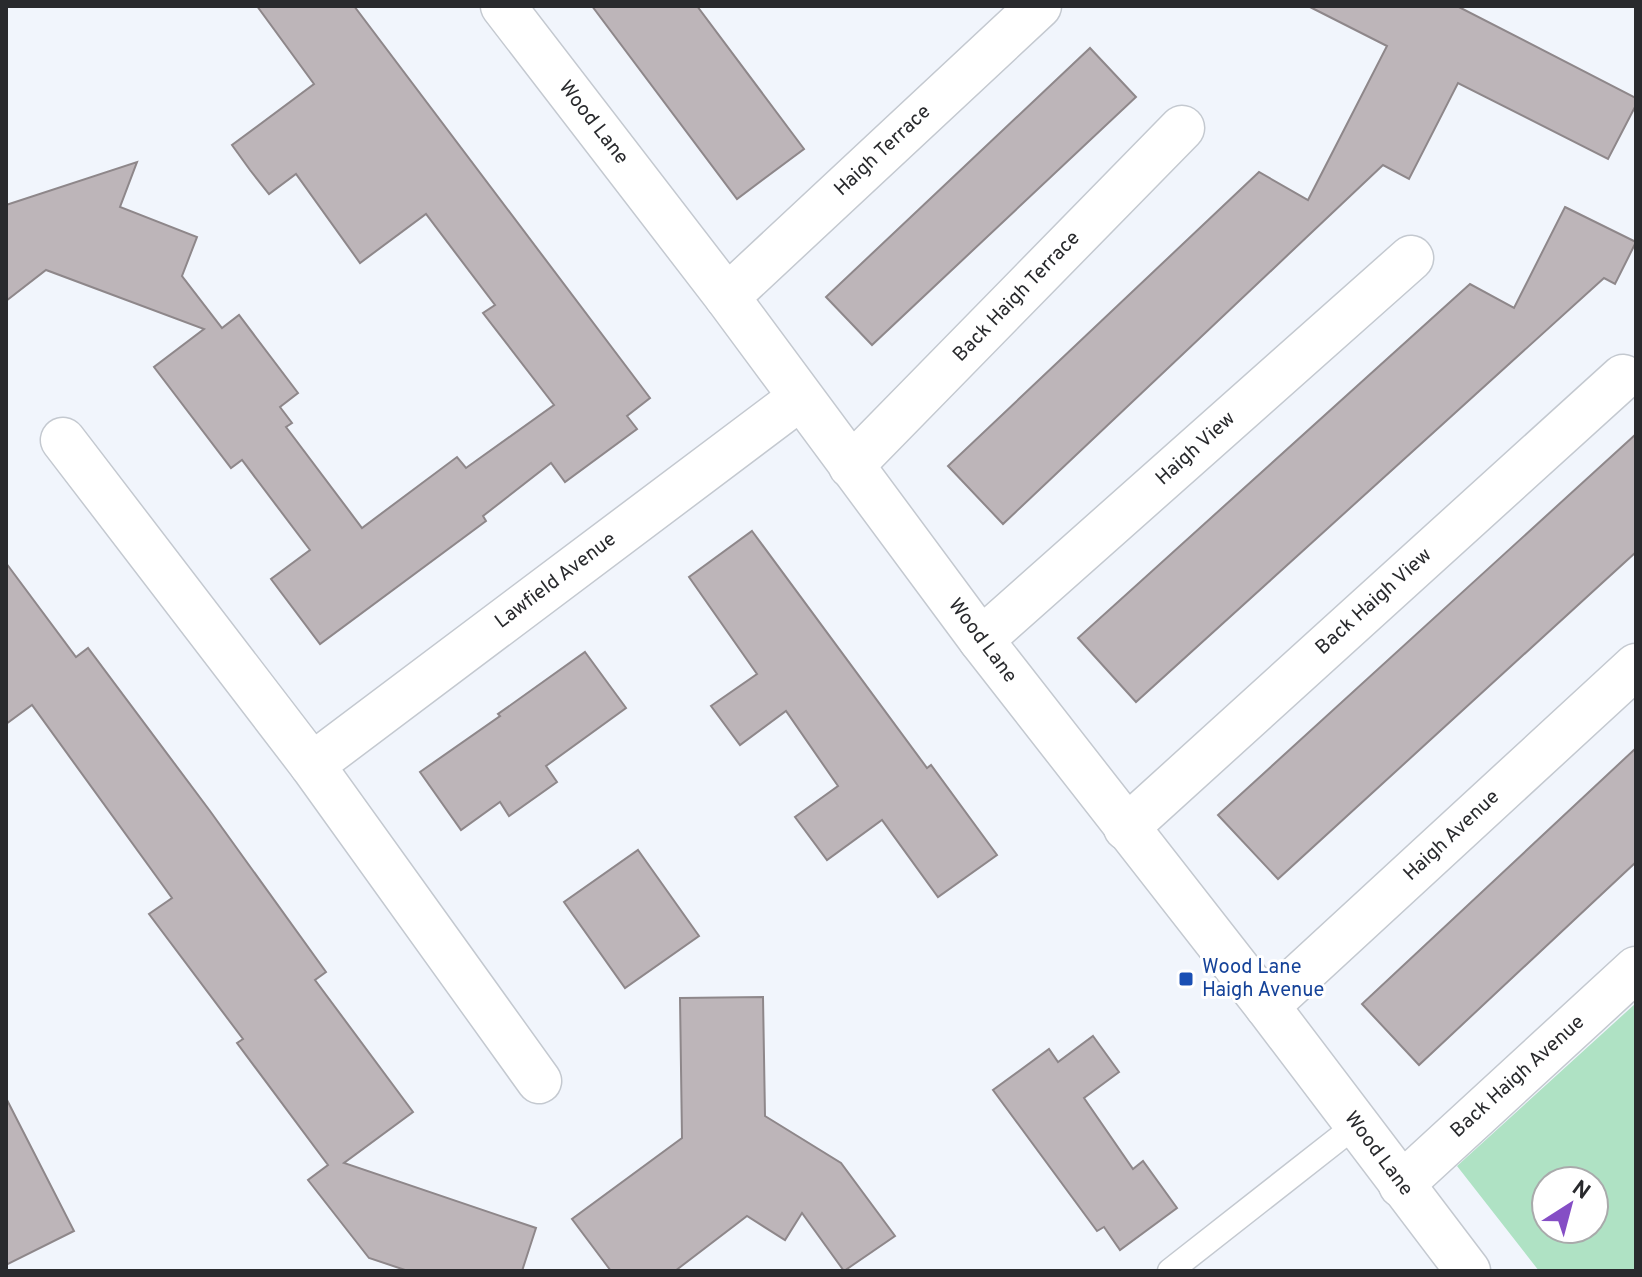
<svg xmlns="http://www.w3.org/2000/svg" width="1642" height="1277" viewBox="0 0 1642 1277" font-family="Overpass,sans-serif">
<style>
.green{fill:#afe2c4;fill-rule:evenodd}
.building{fill:#bdb5b9;stroke:#8e878a;stroke-width:2}
.lines{fill:none;stroke-linecap:round;stroke-linejoin:round}
.lane-casing{stroke:#c4c9d0;stroke-width:27}
.street-casing{stroke:#c4c9d0;stroke-width:47}
.secondary-casing{stroke:#c4c9d0;stroke-width:47}
.lane{stroke:#fff;stroke-width:24}
.street{stroke:#fff;stroke-width:44}
.secondary{stroke:#fff;stroke-width:44}
.transit-dot{fill:#1a4fb4;stroke:#fff;stroke-width:3}
.labels{text-anchor:middle;dominant-baseline:central;stroke-width:6;stroke-linejoin:round;paint-order:stroke}
.street-label{font-size:20px;fill:#292a2d;stroke:#fff}
.transit-label{font-size:20px;fill:#164399;stroke:#fff;text-anchor:start}
</style>
<rect width="100%" height="100%" fill="#f1f5fc"/>
<!-- green -->
<path class="green" d="M1636 1003V1271H1539L1457 1166ZM1546 1181H1594V1229H1546Z"/>
<!-- building -->
<g class="building">
<polygon points="257,6 354,6 650,398 627,416 637,429 565,482 551,463 483,516 486,521 320,644 271,579 310,550 242,460 231,468 154,367 204,329 46,270 6,301 6,205 137,162 120,207 197,237 182,276 222,328 239,315 298,393 280,407 292,423 286,427 362,528 457,457 466,468 554,405 483,313 495,305 426,214 360,263 296,174 269,194 250,170 232,145 314,84"/>
<polygon points="592,6 697,6 804,149 737,199"/>
<polygon points="1308,6 1457,6 1636,98 1636,105 1608,159 1458,83 1409,179 1383,165 1003,524 948,466 1259,172 1308,200 1387,46"/>
<polygon points="1090,48 1136,97 872,345 826,297"/>
<polygon points="1565,207 1636,242 1615,284 1604,278 1136,702 1078,638 1470,284 1514,308"/>
<polygon points="1636,434 1636,552 1278,879 1218,815"/>
<polygon points="752,531 927,768 931,765 997,855 938,897 882,820 827,860 795,817 838,786 786,711 740,745 711,706 757,674 689,577"/>
<polygon points="6,563 76,657 88,648 210,811 326,972 315,980 413,1112 344,1163 536,1228 522,1271 408,1271 369,1258 308,1180 328,1165 237,1043 243,1039 149,914 172,898 32,705 6,724"/>
<polygon points="585,652 626,708 546,766 557,782 509,816 500,802 461,830 420,772 500,716 498,714"/>
<polygon points="1636,748 1636,862 1419,1065 1362,1004"/>
<polygon points="638,850 699,936 625,988 564,902"/>
<polygon points="763,997 765,1116 841,1163 895,1236 844,1271 802,1213 785,1240 747,1216 675,1271 611,1271 572,1219 682,1138 680,998"/>
<polygon points="1093,1036 1119,1072 1084,1098 1133,1169 1143,1161 1177,1208 1120,1250 1104,1227 1097,1231 993,1090 1049,1049 1058,1062"/>
<polygon points="6,1098 74,1231 6,1265"/>
</g>
<g class="lines">
<!-- lane casing -->
<g class="lane-casing">
<polyline id="lane" points="1170,1271 1356,1125"/>
</g>
<!-- street casing -->
<g class="street-casing">
<g id="street">
<polyline points="727,297 1039,6"/>
<polyline points="63,440 312,765 539,1081"/>
<polyline points="851,466 1182,128"/>
<polyline points="981,640 1411,258"/>
<polyline points="312,765 800,398"/>
<polyline points="1126,828 1623,377"/>
<polyline points="1267,1006 1636,666"/>
<polyline points="1401,1185 1636,969"/>
</g>
</g>
<!-- secondary casing -->
<g class="secondary-casing">
<polyline id="secondary" points="503,6 727,297 981,640 1267,1006 1468,1271"/>
</g>
<!-- lane -->
<use href="#lane" class="lane"/>
<!-- street -->
<use href="#street" class="street"/>
<!-- secondary -->
<use href="#secondary" class="secondary"/>
</g>
<!-- markers -->
<rect class="transit-dot" x="1178" y="971" width="16" height="16" rx="4"/>
<g class="labels">
<!-- street labels -->
<g class="street-label">
<text transform="translate(593 123) rotate(52)">Wood Lane</text>
<text transform="translate(883 151) rotate(-43)">Haigh Terrace</text>
<text transform="translate(1017 297) rotate(-46)">Back Haigh Terrace</text>
<text transform="translate(1196 449) rotate(-42)">Haigh View</text>
<text transform="translate(556 581) rotate(-37)">Lawfield Avenue</text>
<text transform="translate(1374 602) rotate(-42)">Back Haigh View</text>
<text transform="translate(982 641) rotate(53)">Wood Lane</text>
<text transform="translate(1452 836) rotate(-43)">Haigh Avenue</text>
<text transform="translate(1518 1077) rotate(-42)">Back Haigh Avenue</text>
<text transform="translate(1378 1154) rotate(53)">Wood Lane</text>
</g>
<!-- transit labels -->
<g class="transit-label">
<text x="1202" y="968">Wood Lane<tspan x="1202" dy="23">Haigh Avenue</tspan></text>
</g>
</g>
<!-- border -->
<rect width="1642" height="1277" fill="none" stroke="#292a2d" stroke-width="16"/>
<!-- north arrow -->
<g transform="translate(1570 1205) rotate(36)"><circle r="38" fill="#ffffff" stroke="#a9aaab" stroke-width="2"/>
<path d="M0-6L14 30L0 20L-14 30Z" fill="#854ec5"/>
<text y="-12" font-size="22" font-weight="bold" text-anchor="middle" fill="#292a2d">N</text>
</g>
</svg>
